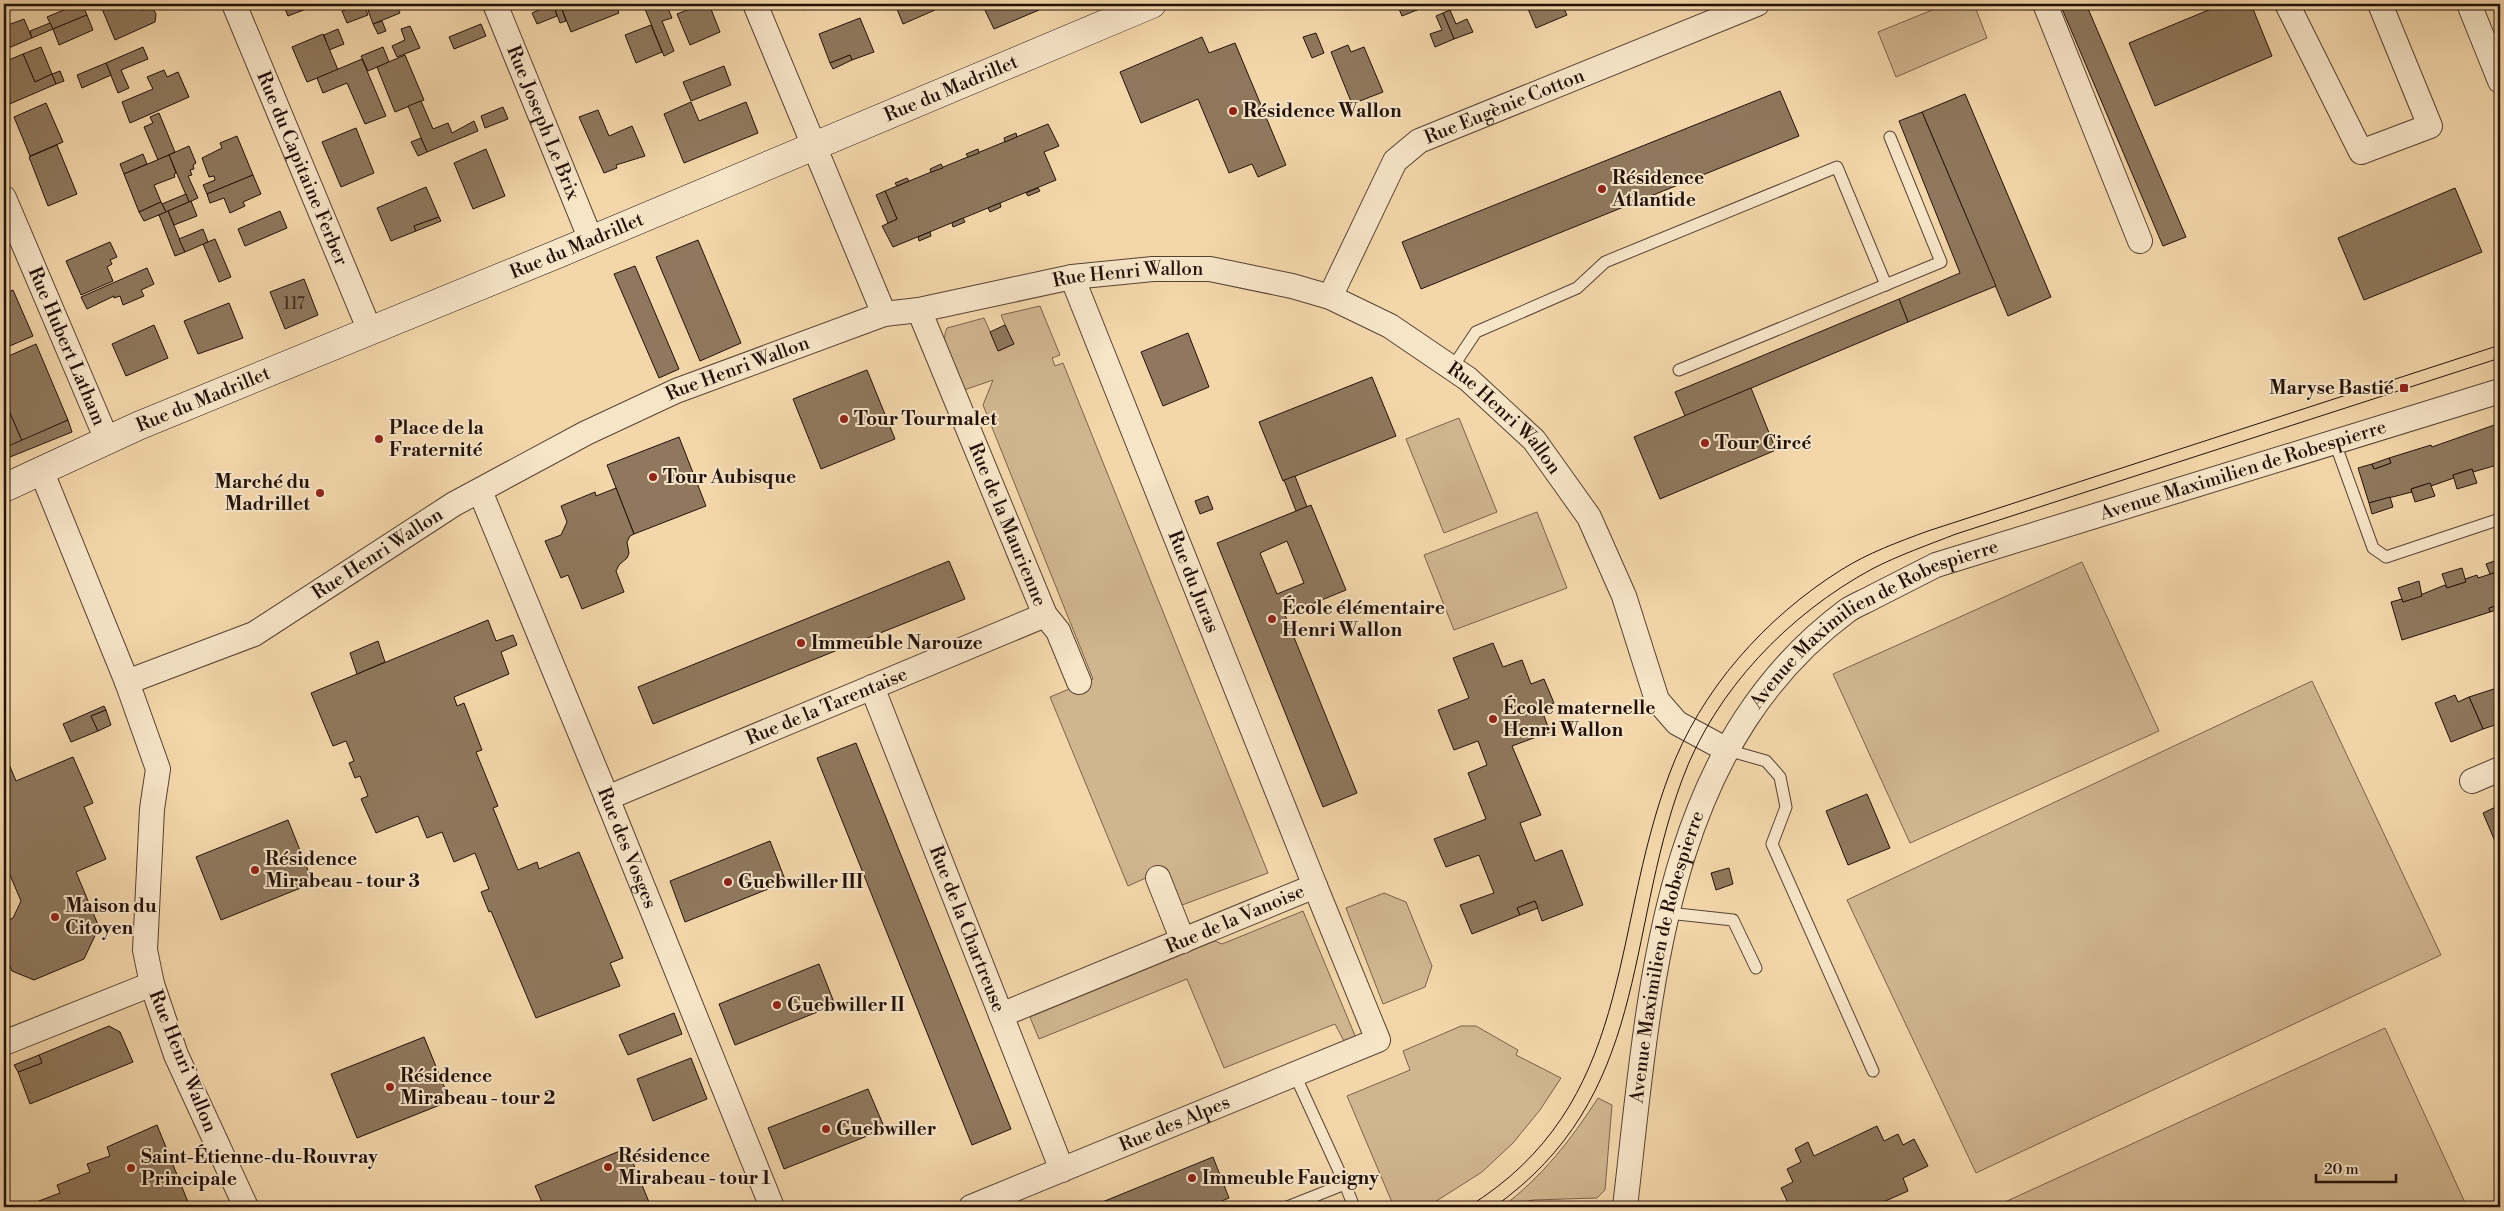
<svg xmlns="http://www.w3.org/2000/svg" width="2504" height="1211" viewBox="0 0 2504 1211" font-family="'Libre Bodoni',serif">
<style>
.green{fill:#d0b58f;stroke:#7a634c}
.building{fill:#8f785d;stroke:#231109;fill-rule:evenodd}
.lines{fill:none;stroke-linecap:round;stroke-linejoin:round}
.lane-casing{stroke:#574232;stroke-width:13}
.street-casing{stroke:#574232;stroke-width:26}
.secondary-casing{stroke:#231109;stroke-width:29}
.lane{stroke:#f7e5c8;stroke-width:11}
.street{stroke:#f7e5c8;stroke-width:24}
.secondary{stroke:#f7e5c8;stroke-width:28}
.tram{stroke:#231109;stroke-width:1}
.poi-dot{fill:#8f2418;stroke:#f7e5c8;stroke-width:2}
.labels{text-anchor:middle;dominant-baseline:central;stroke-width:4;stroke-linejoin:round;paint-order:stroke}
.number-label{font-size:16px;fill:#3e2b1e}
.street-label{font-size:19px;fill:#231109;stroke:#f7e5c8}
.poi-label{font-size:19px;font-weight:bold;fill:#231109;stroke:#f7e5c8;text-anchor:start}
</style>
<rect width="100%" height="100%" fill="#f3d7ab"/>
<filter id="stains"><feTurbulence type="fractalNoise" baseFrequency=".004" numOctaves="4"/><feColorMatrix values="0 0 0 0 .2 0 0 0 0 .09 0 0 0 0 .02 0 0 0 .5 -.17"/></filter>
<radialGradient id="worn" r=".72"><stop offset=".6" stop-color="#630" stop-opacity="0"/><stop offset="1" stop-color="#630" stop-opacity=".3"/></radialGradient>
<!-- green -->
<g class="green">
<polygon points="1947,4 1974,4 1987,38 1896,77 1878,32"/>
<path d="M1040 306 1060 355 1052 358 1055 366 1063 363 1268 873 1174 908 1159 872 1128 886 1050 697 1093 679 983 405 993 380 964 390C957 373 938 345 947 328L984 318 999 351 1013 344 1001 315Z"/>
<polygon points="1459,418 1497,512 1444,533 1406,439"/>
<polygon points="1537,512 1567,588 1454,630 1424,555"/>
<polygon points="2082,562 2159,731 1910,843 1833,674"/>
<polygon points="2312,681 2441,955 1976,1173 1847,900"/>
<polygon points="1384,893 1406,902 1432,966 1425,987 1383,1004 1346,908"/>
<polygon points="1303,911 1356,1038 1345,1043 1335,1024 1224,1068 1187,979 1039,1039 1030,1017 1215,941 1222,944"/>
<polygon points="1461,1026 1476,1026 1518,1050 1516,1055 1561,1078 1540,1110 1513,1143 1482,1172 1427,1207 1394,1207 1347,1096 1410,1070 1403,1051"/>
<polygon points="2385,1028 2467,1207 1994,1207"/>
<path d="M1598 1098 1612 1105 1605 1190 1597 1198 1533 1200 1502 1207C1542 1177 1571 1140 1598 1098Z"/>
</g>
<!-- building -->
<g class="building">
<polygon points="78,4 82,4 87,15 53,29 47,17"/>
<polygon points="100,4 139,4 141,10 153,9 156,14 155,22 115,40"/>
<polygon points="283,4 319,4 288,16"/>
<polygon points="361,4 364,4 368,15 347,23 342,11"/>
<polygon points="384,4 396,4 400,13 373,24 368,10"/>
<polygon points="536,4 555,4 539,10"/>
<polygon points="553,4 560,4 566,21 560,23"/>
<polygon points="553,4 557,16 537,24 532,13"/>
<polygon points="560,4 615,4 619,13 571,32"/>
<polygon points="702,4 709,4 720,32 690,45 677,14"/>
<polygon points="801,4 818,4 804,10"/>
<polygon points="895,4 932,4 935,10 903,24"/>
<polygon points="982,4 1037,4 1039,10 994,29"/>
<polygon points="1397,4 1432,4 1402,16"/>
<polygon points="1526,4 1562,4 1567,15 1536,28"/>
<polygon points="2060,4 2086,4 2186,237 2163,246"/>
<polygon points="2223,4 2251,4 2272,56 2155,106 2129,43"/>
<polygon points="656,5 658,10 667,6 672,18 662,21 674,51 664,56 645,9"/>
<polygon points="1450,10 1456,24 1467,19 1473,32 1454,39 1443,13"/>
<polygon points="1443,13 1454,39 1435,47 1430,34 1442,30 1436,16"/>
<polygon points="4,14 8,25 24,19 32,38 4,50"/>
<polygon points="87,15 93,30 59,45 53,29"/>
<polygon points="860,18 874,52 852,60 850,55 830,63 819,34"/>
<polygon points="382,21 386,31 378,34 373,24"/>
<polygon points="50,23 53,29 32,38 30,31"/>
<polygon points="481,24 486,36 454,49 449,37"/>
<polygon points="651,25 662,52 636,63 625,35"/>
<polygon points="410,26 420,48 397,57 392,46 405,40 401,29"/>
<polygon points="338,29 344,44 329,50 324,35"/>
<polygon points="1316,33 1324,53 1312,58 1303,37"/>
<polygon points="323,34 338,70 307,82 292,47"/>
<polygon points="1202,37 1209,53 1235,43 1286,165 1258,177 1252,164 1229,173 1198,99 1141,123 1120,72"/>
<polygon points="1348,45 1351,52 1364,47 1383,92 1352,104 1331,52"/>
<polygon points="41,47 52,74 35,82 23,54"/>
<polygon points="143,47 148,59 121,70 129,88 118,93 106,63"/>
<polygon points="383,47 389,62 368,71 361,56"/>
<polygon points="23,54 35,82 52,74 56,84 5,106 4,62"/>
<polygon points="405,55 424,100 395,112 377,67"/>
<polygon points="850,55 852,60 833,69 830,63"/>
<polygon points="362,59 386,116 365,124 347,83 323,93 317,78"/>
<polygon points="106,63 111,75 82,88 77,75"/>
<polygon points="724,66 731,85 691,101 683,82"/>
<polygon points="164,70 167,77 178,72 189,97 130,123 122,102 153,89 147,77"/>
<polygon points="60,71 64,81 56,84 52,74"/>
<polygon points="1780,91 1799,136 1421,289 1402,242"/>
<polygon points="1965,94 2051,297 2008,316 1922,112"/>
<polygon points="421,101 433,129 448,123 452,133 474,121 478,131 427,152 408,106"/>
<polygon points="691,102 699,121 746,102 758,133 684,163 664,114"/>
<polygon points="46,103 63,142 30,156 14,117"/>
<polygon points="503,107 508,119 485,128 481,116"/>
<polygon points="598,110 609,136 632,126 645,156 616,165 617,168 604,173 579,117"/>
<polygon points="1922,112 1996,286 1908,322 1899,299 1960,273 1899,121"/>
<polygon points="159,113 175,152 158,160 144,127 153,123 150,117"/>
<polygon points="1048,124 1059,146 1044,152 1056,180 893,247 882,226 897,219 885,191"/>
<polygon points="356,128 374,173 341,187 322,142"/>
<polygon points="1016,133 1017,137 1005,142 1004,138"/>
<polygon points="237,136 253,175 207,194 203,185 215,180 214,176 209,177 202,158 222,148 220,143"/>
<polygon points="421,138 427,152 418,156 411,142"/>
<polygon points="57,145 77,194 48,206 29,157"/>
<polygon points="189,146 196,163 193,165 194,169 190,170 192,175 188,176 198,198 189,202 169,155"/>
<polygon points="486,149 505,196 473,209 454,163"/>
<polygon points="978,149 979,153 968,157 966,154"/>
<polygon points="143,154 147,164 124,174 120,164"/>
<polygon points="169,155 176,173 174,174 175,177 154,185 161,202 139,212 124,174"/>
<polygon points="941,164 943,168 931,172 930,169"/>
<polygon points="253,175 261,194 243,202 245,206 230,213 224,198 210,203 207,194"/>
<polygon points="907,178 909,181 897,186 895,183"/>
<polygon points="426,187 439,217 414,226 416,231 391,241 377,208"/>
<polygon points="1038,188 1040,191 1028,196 1026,193"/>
<polygon points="2455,188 2482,252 2364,300 2338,238"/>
<polygon points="885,191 897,219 888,223 876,195"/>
<polygon points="186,194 189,202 166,212 162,204"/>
<polygon points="191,201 197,216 174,225 168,211"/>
<polygon points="161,202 166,212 144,221 139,212"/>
<polygon points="1000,203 1001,207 990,212 988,208"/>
<polygon points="168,211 185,252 175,256 159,215"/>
<polygon points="280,211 287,228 245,246 238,229"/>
<polygon points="439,217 441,221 416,231 414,226"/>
<polygon points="963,218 965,222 953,227 952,223"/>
<polygon points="203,229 208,242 185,252 179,239"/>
<polygon points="930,232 931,236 919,241 918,237"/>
<polygon points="215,239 231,277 219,282 203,244"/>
<polygon points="698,240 741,343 700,361 656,257"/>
<polygon points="110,242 117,257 110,260 112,264 107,267 113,281 81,295 66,261"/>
<polygon points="635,266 679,369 659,378 614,274"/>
<polygon points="147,268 154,284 141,290 144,296 123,305 120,296 114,298 114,296 87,309 81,297"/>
<polygon points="304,279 318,315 285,329 270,292"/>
<polygon points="13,290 33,336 5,348 4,294"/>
<polygon points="1899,299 1908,322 1685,416 1675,392"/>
<polygon points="229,303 243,338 198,354 184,321"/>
<polygon points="154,325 168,358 126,376 112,344"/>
<polygon points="1005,325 1014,344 998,351 990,332"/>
<polygon points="1188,333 1209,387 1163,406 1141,352"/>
<polygon points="36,344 68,420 22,441 4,399 4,358"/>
<polygon points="867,370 895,439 821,469 793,399"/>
<polygon points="1372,377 1396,436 1283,481 1259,422"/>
<polygon points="1751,388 1776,450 1660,499 1634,437"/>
<polygon points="4,399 22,441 6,447 4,442"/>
<polygon points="68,420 72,432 10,457 6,447"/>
<polygon points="2500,423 2500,460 2496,462 2497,465 2473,472 2472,469 2453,475 2454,478 2431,486 2430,483 2411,489 2412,492 2369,503 2358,468 2372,464 2374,469 2391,463 2389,458 2431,445 2432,447"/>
<polygon points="679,437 706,506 634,534 607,465"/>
<polygon points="2389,458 2391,463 2374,469 2372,464"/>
<polygon points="2472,469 2477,483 2457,489 2453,475"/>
<polygon points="1295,476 1307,507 1296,511 1284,480"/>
<polygon points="2430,483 2435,496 2415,502 2411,489"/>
<polygon points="616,488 634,534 630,536 627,542 629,553 627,558 619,565 616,571 624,592 582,609 568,575 561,578 545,541 561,535 567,522 561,506 595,492 596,496"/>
<polygon points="1208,496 1213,509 1200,514 1195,501"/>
<polygon points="2390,497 2393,507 2372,514 2369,503"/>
<path d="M1311 505 1346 590 1285 615 1357 793 1323 807 1217 543ZM1287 541 1304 583 1277 594 1260 553Z"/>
<polygon points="2500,559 2500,571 2490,574 2486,564"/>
<polygon points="949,561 965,599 653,724 638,687"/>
<polygon points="2462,568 2466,582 2447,588 2442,574"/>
<polygon points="2500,571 2500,605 2489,608 2490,612 2402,640 2391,602 2402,599 2403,602 2445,585 2447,588 2466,582 2465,579 2477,575 2478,578"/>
<polygon points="2419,581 2422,596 2403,602 2398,588"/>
<polygon points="2500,605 2500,609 2490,612 2489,608"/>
<polygon points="488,620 496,641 513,635 517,645 501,652 509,674 454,697 457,706 464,703 482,750 476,752 498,806 493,808 518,870 537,862 539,869 579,852 623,958 610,963 620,986 536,1018 491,911 489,912 481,892 489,889 475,853 454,862 442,832 427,838 418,816 376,833 361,799 368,796 360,776 355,778 349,763 354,761 346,741 333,746 311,693"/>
<polygon points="378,641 385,662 357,674 350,653"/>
<polygon points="1493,643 1503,667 1522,660 1531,684 1544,679 1554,703 1541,708 1550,732 1512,746 1541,815 1520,823 1535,861 1562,850 1583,905 1542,921 1535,901 1517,908 1520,915 1472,934 1460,905 1494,893 1479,855 1446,867 1434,839 1486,819 1468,773 1487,765 1478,741 1454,750 1438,710 1469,698 1453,658"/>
<polygon points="2500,687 2500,726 2496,728 2495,725 2483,729 2469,697"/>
<polygon points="2455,695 2458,702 2469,697 2483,729 2451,742 2435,703"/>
<polygon points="104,706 106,710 91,716 98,731 71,742 63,724"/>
<polygon points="106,710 111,725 98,731 91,716"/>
<polygon points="856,743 1011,1129 972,1145 817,758"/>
<polygon points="4,752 16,781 73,757 93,803 84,807 106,859 76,872 99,927 84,959 34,980 12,971 4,951 4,922 13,918 21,901 4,861"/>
<polygon points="1867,794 1890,848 1848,865 1826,811"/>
<polygon points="2500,805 2500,844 2497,846 2483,813"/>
<polygon points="288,820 313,883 221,920 196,857"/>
<polygon points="770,841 786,882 685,922 670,881"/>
<polygon points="1729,868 1733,884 1716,890 1711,873"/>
<polygon points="1535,901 1538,908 1520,915 1517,908"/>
<polygon points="819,964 835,1005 735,1045 719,1004"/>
<polygon points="674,1013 682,1034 628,1055 619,1035"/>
<polygon points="109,1026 120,1032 133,1062 30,1104 18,1072 42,1063 39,1055"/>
<polygon points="424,1037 450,1101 357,1138 331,1074"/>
<polygon points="39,1055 42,1063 18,1072 14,1065"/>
<polygon points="691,1058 707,1099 653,1121 637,1079"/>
<polygon points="868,1089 885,1129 784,1169 768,1128"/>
<polygon points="157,1125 190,1207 23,1207 60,1193 57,1185 90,1172 87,1164 110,1156 107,1147"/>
<polygon points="1877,1126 1884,1141 1898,1134 1903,1145 1914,1139 1928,1166 1903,1178 1908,1191 1872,1207 1790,1207 1781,1188 1793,1182 1787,1169 1801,1162 1795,1149 1808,1142 1814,1156"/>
<polygon points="627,1148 651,1207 544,1207 535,1186"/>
<polygon points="1213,1157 1229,1198 1207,1207 1090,1207"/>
</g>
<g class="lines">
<!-- lane casing -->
<g class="lane-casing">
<g id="lane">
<polyline points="1452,368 1476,332 1577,288 1605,262 1837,167 1886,285"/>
<polyline points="1679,370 1941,262 1890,137"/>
<polyline points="2335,443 2373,548 2386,557 2500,519"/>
<polyline points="1727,750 1766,761 1780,777 1786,807 1772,844 1873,1071"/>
<polyline points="1668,913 1733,920 1756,968"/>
<polyline points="1345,1184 1354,1207"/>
<polyline points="1287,1207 1345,1184 1295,1075"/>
</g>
</g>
<!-- street casing -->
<g class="street-casing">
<g id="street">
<path id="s1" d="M234 4 370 331"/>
<path id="s2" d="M495 4 591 240"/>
<polyline points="755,4 884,314"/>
<polyline points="2045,4 2140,241"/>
<polyline points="2287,4 2361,152 2430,126 2380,4"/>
<polyline points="2469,4 2500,81"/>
<path id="s3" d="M4 198 107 440"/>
<path id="s4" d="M1072 277 1315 886"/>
<path id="s5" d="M1330 297 1395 161 1419 141 1757 4"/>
<path id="s6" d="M919 310 1045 615 1058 631 1079 682"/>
<polyline points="41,470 127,682"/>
<path id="s7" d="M480 491 607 798 772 1207"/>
<path id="s8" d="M872 687 1062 1170"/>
<polyline points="2472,781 2500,769"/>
<path id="s9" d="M607 798 1045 615"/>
<polyline points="1158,878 1183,941"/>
<polyline points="4,1043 152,984"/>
<path id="s10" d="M246 1207 176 1055 152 984 145 950 152 809 158 769 127 682 254 634 454 504 586 433 676 391 884 314 919 310 1072 277 1153 269H1210L1292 286 1330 297 1390 326 1468 379 1534 440 1589 517 1624 596 1657 700 1677 723 1727 750"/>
<path id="s11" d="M971 1207 1378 1040 1315 886 1001 1015"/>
<path id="s12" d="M1625 1207C1650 995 1660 749 1848 610 1856 605 1866 601 1875 596 1895 586 1916 575 1936 565L2500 391"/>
</g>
</g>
<!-- secondary casing -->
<g class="secondary-casing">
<g id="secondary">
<path id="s13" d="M4 488 138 426 560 253 1152 4"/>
</g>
</g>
<!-- lane -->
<use href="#lane" class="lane"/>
<!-- street -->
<use href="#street" class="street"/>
<!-- secondary -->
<use href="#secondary" class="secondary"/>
<!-- tram -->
<g class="tram">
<path d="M1468 1207C1635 1104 1609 935 1669 775 1700 690 1766 617 1841 570 1868 553 1898 542 1928 531L2500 345"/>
<path d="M1494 1207C1650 1097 1624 937 1682 780 1715 690 1789 614 1872 569 1899 555 1928 545 1956 534L2500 358"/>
</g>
</g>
<!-- markers -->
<g class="poi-dot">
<circle cx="1233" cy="111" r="5"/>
<circle cx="1602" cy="189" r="5"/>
<rect x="2399" y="383" width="10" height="10" rx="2.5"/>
<circle cx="844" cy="419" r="5"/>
<circle cx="379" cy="439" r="5"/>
<circle cx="1705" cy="443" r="5"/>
<circle cx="653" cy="477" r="5"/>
<circle cx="320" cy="493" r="5"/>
<circle cx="1272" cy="619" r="5"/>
<circle cx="801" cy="643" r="5"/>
<circle cx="1493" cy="719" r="5"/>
<circle cx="255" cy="870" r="5"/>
<circle cx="728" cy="882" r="5"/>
<circle cx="55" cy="917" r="5"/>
<circle cx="777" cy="1005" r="5"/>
<circle cx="390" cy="1087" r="5"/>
<circle cx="826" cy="1129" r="5"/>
<circle cx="608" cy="1167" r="5"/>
<circle cx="131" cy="1168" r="5"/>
<circle cx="1192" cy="1178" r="5"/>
</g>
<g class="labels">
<!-- number labels -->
<g class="number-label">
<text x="294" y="304">117</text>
</g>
<!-- street labels -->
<g class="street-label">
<text stroke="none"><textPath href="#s13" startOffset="1028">Rue du Madrillet</textPath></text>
<text stroke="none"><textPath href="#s5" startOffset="274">Rue Eugènie Cotton</textPath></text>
<text stroke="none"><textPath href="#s2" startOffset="128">Rue Joseph Le Brix</textPath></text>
<text stroke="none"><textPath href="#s1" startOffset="178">Rue du Capitaine Ferber</textPath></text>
<text stroke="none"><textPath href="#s13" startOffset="622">Rue du Madrillet</textPath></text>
<text stroke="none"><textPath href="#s10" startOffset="1644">Rue Henri Wallon</textPath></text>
<text stroke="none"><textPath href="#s3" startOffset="161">Rue Hubert Latham</textPath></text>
<text stroke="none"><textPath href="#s10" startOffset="1240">Rue Henri Wallon</textPath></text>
<text stroke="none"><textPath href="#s13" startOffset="218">Rue du Madrillet</textPath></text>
<text stroke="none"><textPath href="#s10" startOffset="2064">Rue Henri Wallon</textPath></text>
<text stroke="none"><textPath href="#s12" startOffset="1078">Avenue Maximilien de Robespierre</textPath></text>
<text stroke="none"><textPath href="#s6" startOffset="232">Rue de la Maurienne</textPath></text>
<text stroke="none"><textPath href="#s10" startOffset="834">Rue Henri Wallon</textPath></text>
<text stroke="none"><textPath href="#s4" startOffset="328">Rue du Juras</textPath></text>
<text stroke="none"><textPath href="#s12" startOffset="672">Avenue Maximilien de Robespierre</textPath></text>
<text stroke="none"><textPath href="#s9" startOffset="238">Rue de la Tarentaise</textPath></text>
<text stroke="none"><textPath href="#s7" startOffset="386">Rue des Vosges</textPath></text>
<text transform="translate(1235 919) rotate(-23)">Rue de la Vanoise</text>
<text stroke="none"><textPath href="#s8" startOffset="260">Rue de la Chartreuse</textPath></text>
<text stroke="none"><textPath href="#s12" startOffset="254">Avenue Maximilien de Robespierre</textPath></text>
<text transform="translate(183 1061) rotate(68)">Rue Henri Wallon</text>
<text stroke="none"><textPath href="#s11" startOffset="220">Rue des Alpes</textPath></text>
</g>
<!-- poi labels -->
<g class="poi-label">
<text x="1243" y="111">Résidence Wallon</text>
<text x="1612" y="178">Résidence<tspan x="1612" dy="22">Atlantide</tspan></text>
<text x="2394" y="388" text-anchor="end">Maryse Bastié</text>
<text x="854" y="419">Tour Tourmalet</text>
<text x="389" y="428">Place de la<tspan x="389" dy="22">Fraternité</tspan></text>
<text x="1715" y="443">Tour Circé</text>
<text x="663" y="477">Tour Aubisque</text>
<text x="310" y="482" text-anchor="end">Marché du<tspan x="310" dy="22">Madrillet</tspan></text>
<text x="1282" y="608">École élémentaire<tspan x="1282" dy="22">Henri Wallon</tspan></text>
<text x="811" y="643">Immeuble Narouze</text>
<text x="1503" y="708">École maternelle<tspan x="1503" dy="22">Henri Wallon</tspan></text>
<text x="265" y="859">Résidence<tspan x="265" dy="22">Mirabeau - tour 3</tspan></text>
<text x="738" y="882">Guebwiller III</text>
<text x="65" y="906">Maison du<tspan x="65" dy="22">Citoyen</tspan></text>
<text x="787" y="1005">Guebwiller II</text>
<text x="400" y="1076">Résidence<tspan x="400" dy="22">Mirabeau - tour 2</tspan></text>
<text x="836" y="1129">Guebwiller</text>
<text x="618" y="1156">Résidence<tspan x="618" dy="22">Mirabeau - tour 1</tspan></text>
<text x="141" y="1157">Saint-Étienne-du-Rouvray<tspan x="141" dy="22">Principale</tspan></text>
<text x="1202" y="1178">Immeuble Faucigny</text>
</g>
</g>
<!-- margin -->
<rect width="2504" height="1211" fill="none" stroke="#f3d7ab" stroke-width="20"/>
<rect x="5" y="5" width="2494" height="1201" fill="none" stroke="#231109" stroke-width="2.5"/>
<rect x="10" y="10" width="2484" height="1191" fill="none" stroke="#231109"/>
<!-- scale -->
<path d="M2316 1174v8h80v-8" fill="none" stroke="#231109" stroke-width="2.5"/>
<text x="2324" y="1174" font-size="15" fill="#231109" stroke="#f7e5c8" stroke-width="4" paint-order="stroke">20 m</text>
<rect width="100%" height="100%" filter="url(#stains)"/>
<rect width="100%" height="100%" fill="url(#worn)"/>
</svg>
